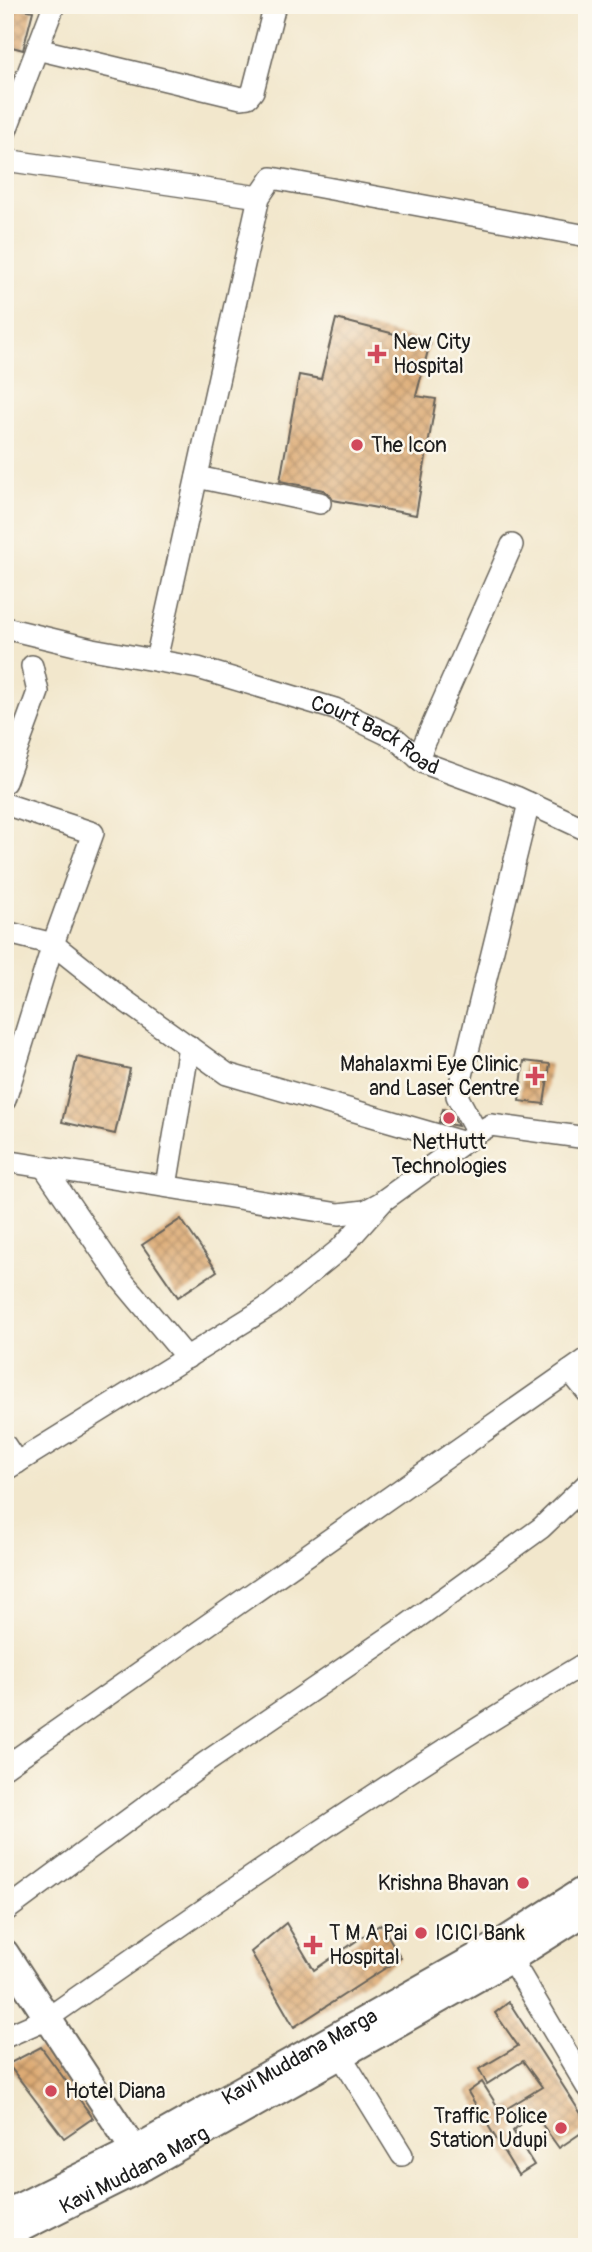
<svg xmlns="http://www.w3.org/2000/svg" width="592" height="2252" viewBox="0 0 592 2252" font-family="Pangolin,sans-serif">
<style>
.building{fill:url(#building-cross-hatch)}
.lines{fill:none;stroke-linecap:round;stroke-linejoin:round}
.minor-casing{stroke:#67635a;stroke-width:24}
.major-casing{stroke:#67635a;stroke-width:30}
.minor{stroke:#fff;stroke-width:21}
.major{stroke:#fff;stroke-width:26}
.poi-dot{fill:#d1495b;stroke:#fbf7ec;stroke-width:2.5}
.labels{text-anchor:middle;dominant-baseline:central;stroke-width:5;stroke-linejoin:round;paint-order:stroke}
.poi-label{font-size:21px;fill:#1c1c1c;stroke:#fbf7ec;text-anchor:start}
.street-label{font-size:21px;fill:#1c1c1c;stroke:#fbf7ec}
</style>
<defs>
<pattern id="building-cross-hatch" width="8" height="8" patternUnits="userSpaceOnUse" patternTransform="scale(1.75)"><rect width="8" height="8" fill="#ddab75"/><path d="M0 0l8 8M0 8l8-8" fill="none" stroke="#b28a5f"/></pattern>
</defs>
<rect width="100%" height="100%" fill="#fbf7ec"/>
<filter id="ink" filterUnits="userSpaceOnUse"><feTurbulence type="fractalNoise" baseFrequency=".0143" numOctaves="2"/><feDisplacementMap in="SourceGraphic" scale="14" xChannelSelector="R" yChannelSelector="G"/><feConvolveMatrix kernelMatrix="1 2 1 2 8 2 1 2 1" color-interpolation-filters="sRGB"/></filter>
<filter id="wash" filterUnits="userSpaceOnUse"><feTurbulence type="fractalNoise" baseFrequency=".00686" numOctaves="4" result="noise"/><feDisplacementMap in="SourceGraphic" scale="28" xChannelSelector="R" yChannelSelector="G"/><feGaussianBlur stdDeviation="1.57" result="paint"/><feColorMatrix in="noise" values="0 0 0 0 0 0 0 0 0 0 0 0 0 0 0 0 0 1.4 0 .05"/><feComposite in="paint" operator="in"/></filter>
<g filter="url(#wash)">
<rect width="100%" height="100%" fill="#f2e7cc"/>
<g id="blocks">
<!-- building -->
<g class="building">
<polygon points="5,5 33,11 23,50 5,45"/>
<polygon points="336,319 430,343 416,396 436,399 416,515 333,500 329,494 323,490 280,481 299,375 321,379"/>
<polygon points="77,1057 130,1069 115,1134 62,1122"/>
<polygon points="524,1061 550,1064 544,1104 519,1101"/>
<polygon points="443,1109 450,1111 458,1126 439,1122"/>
<polygon points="181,1219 217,1271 178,1297 142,1245"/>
<polygon points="286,1923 314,1970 381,1924 401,1958 294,2027 251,1952"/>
<polygon points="509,2002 587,2123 587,2129 559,2148 533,2112 513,2131 534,2165 518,2175 468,2092 482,2082 501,2112 542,2087 523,2061 487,2084 479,2069 518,2046 495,2013"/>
<polygon points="41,2047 93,2118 64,2138 8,2064"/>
</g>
</g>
</g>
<g filter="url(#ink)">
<use href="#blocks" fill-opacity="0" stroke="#67635a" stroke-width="2"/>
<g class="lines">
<!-- minor casing -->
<g class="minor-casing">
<g id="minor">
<polyline points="37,49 241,98 248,97 253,91 275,5"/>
<polyline points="5,133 54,5"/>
<polyline points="5,160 259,197"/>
<polyline points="197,477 320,503"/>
<path id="s1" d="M5 628 92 649 198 668 335 709 395 738 424 763 516 797 587 830"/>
<polyline points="156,660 259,197 272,178 587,236"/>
<polyline points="418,758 512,545"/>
<polyline points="5,782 38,692 32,666"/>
<polyline points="5,804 93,833 53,944 5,1100"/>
<polyline points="5,932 53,944 117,995 227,1074 462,1142"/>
<polyline points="477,1133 457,1096 529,803"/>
<polyline points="5,1161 339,1214 365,1211 380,1203"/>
<polyline points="44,1167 120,1278 187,1358"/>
<polyline points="166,1186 189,1046"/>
<polyline points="570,1371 587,1392"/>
<polyline points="5,1445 17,1463"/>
<polyline points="5,1470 271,1305 340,1249 384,1200 477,1133 491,1125 587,1138"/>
<polyline points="5,1767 587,1359"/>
<polyline points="5,1911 205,1763 403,1628 541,1528 587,1484"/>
<polyline points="511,1959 587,2087"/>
<path d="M5 2037 48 2018C225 1894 401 1772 587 1662"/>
<polyline points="341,2056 402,2155"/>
</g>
</g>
<!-- major casing -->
<g class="major-casing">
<g id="major">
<polyline points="5,1953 144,2165"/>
<path id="s2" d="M5 2214 136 2149 501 1943 587 1888"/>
<path id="s3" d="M5 2236 145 2166 511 1959 587 1911"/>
</g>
</g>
<!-- minor -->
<use href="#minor" class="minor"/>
<!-- major -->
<use href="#major" class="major"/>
</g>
</g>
<!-- markers -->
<g class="poi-dot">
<path d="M373.5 343.5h7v7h7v7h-7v7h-7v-7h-7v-7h7z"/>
<circle cx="357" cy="445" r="7"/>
<path d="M531.5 1065.5h7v7h7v7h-7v7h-7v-7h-7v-7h7z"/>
<circle cx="449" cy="1118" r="7"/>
<circle cx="523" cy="1883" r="7"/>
<circle cx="421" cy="1933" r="7"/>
<path d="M309.5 1934.5h7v7h7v7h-7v7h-7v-7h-7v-7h7z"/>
<circle cx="51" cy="2091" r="7"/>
<circle cx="561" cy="2128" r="7"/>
</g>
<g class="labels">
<!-- poi labels -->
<g class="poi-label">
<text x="393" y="342">New City<tspan x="393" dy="24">Hospital</tspan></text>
<text x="371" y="445">The Icon</text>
<text x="519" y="1064" text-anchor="end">Mahalaxmi Eye Clinic<tspan x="519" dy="24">and Laser Centre</tspan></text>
<text x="449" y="1142" text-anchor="middle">NetHutt<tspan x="449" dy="24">Technologies</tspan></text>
<text x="509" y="1883" text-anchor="end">Krishna Bhavan</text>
<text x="329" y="1933">T M A Pai<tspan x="329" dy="24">Hospital</tspan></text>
<text x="435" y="1933">ICICI Bank</text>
<text x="65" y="2091">Hotel Diana</text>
<text x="547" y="2116" text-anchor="end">Traffic Police<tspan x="547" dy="24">Station Udupi</tspan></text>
</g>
<!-- street labels -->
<g class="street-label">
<text stroke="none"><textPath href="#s1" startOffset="388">Court Back Road</textPath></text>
<text stroke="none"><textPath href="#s2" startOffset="334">Kavi Muddana Marga</textPath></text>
<text stroke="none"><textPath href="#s3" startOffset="145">Kavi Muddana Marg</textPath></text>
</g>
</g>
<!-- margin -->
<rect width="592" height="2252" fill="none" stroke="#fbf7ec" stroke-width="28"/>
</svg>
